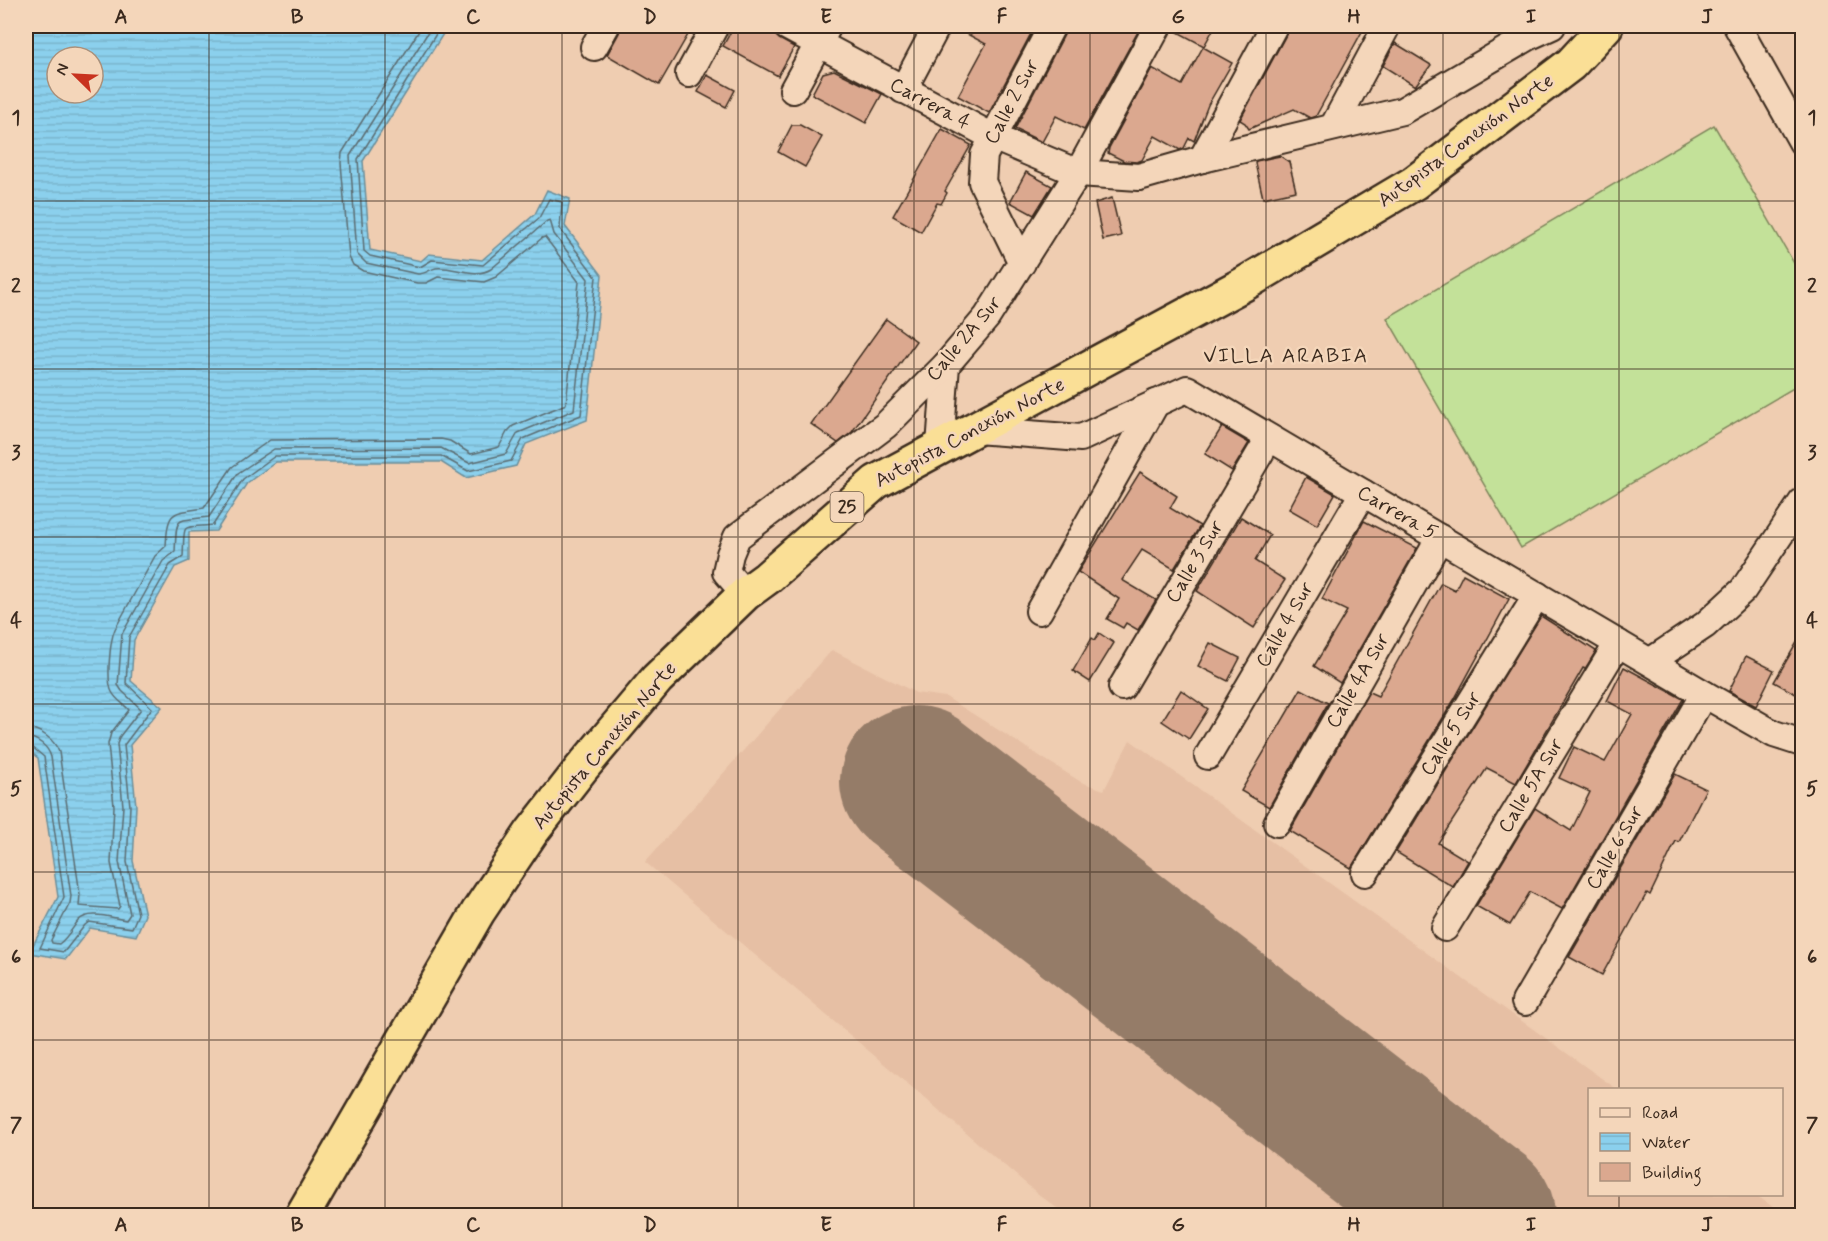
<svg xmlns="http://www.w3.org/2000/svg" width="1828" height="1241" viewBox="0 0 1828 1241" font-family="Mynerve,sans-serif">
<style>
.built{fill:#e6bfa4}
.garden{fill:#c3e199;stroke:#7f865c;stroke-width:1.5}
.water{fill:url(#water-rules);stroke:#6b8e9a;stroke-width:1.5;fill-rule:evenodd}
.lines{fill:none;stroke-linecap:round;stroke-linejoin:round}
.shore{stroke:#5b6c71;stroke-width:1.5}
.runway{stroke:#957c68;stroke-width:152}
.building{fill:#dba88f;stroke:#3b2a1e;stroke-width:1.5}
.minor-casing{stroke:#3b2a1e;stroke-width:30}
.trunk-casing{stroke:#3b2a1e;stroke-width:38}
.minor{stroke:#f4d6ba;stroke-width:26}
.trunk{stroke:#fadf96;stroke-width:33}
.grid{fill:none;stroke:#3b2a1e;stroke-width:1.5;stroke-opacity:0.55}
.labels{text-anchor:middle;dominant-baseline:central;stroke-width:5;stroke-linejoin:round;paint-order:stroke}
.shield{fill:#f4d6ba;stroke:#725e4d;stroke-width:1.5}
.shield-label{font-size:18px;font-weight:bold;fill:#3b2a1e}
.street-label{font-size:20px;fill:#3b2a1e;stroke:#f4d6ba}
.neighbourhood-label{font-size:21px;letter-spacing:1.5px;fill:#3b2a1e;stroke:#f4d6ba}
.neatline{fill:none;stroke:#3b2a1e;stroke-width:2}
.grid-label{font-size:20px;text-anchor:middle;font-weight:bold;fill:#3b2a1e}
</style>
<defs>
<pattern id="water-rules" width="6" height="5" patternUnits="userSpaceOnUse" patternTransform="scale(1.5)"><rect width="6" height="5" fill="#8bd0ed"/><path d="M0 2.5h6" fill="none" stroke="#79b3cb"/></pattern>
</defs>
<rect width="100%" height="100%" fill="#efcdb1"/>
<filter id="ink" filterUnits="userSpaceOnUse"><feTurbulence type="fractalNoise" baseFrequency=".0167" numOctaves="2"/><feDisplacementMap in="SourceGraphic" scale="12" xChannelSelector="R" yChannelSelector="G"/><feConvolveMatrix kernelMatrix="1 2 1 2 8 2 1 2 1" color-interpolation-filters="sRGB"/></filter>
<g filter="url(#ink)">
<!-- built -->
<polygon class="built" points="832,650 916,693 946,697 1081,782 1104,790 1130,740 1604,1080 1617,1089 1590,1090 1590,1194 1756,1195 1784,1215 1066,1215 1037,1193 645,862"/>
<!-- garden -->
<polygon class="garden" points="1714,125 1802,277 1802,383 1521,548 1387,318"/>
<!-- water -->
<path class="water" d="M26 26H448L363 161 370 250 421 261 429 254 482 260 535 214 547 190 570 199 565 226 602 275 587 420 526 444 516 466 466 478 441 462H276L247 483 216 531 189 532V561L175 567 134 640 131 681 162 707 130 745 136 806 133 861 145 915 136 936 90 928 66 959 29 953 58 897 38 758 26 749ZM57 57H93V93H57Z"/>
<g class="lines">
<!-- shore -->
<g class="shore">
<path d="M26 728C40 729 54 739 59 752L80 894 79 906 118 909 120 906 111 863 114 806 108 744 111 733 129 710C124 704 116 700 112 692 106 681 110 640 115 629L155 556 166 546C168 510 171 513 204 508L232 467 270 440 441 439 450 441 471 454 499 447 507 432 513 426 566 404 579 282 545 237 542 238 496 277 484 282 438 277 426 283H417L363 271 353 265 349 257 341 163 342 153 422 26"/>
<path d="M26 737C37 738 48 746 51 757L71 896 70 903 51 940 52 943 59 944C67 938 72 929 78 921 89 909 112 918 126 920L130 914 119 862 123 806 117 744 120 736 141 709 122 691 118 685 122 634 163 561 175 552C177 514 174 522 209 517L238 473 274 449 441 448 469 463 506 454 518 433 574 410 588 279 554 234 550 220 547 221 491 269C475 279 454 266 436 268 430 269 426 274 418 274L366 263 357 254 350 156 432 26"/>
<path d="M26 745 31 746 44 757 64 897 40 948 64 952 85 925 89 922 132 928 138 914 127 862 130 806 124 745 152 708 126 683 129 637 170 565 183 557C185 520 179 529 213 525L243 479 275 456H441L468 471 511 461 523 439 581 415 596 277 560 229 562 202 549 199 539 218 483 265 432 260 420 267 370 256 364 251 358 159 441 26"/>
</g>
<!-- runway -->
<polyline class="runway" points="916,782 1479,1216"/>
</g>
<!-- building -->
<g class="building">
<polygon points="621,26 693,26 659,85 607,55 619,33"/>
<polygon points="734,26 762,26 772,31 779,39 794,47 778,76 723,46"/>
<polygon points="952,26 1035,26 989,113 958,96 986,44"/>
<polygon points="1067,26 1141,26 1084,130 1056,116 1042,142 1015,129 1065,33"/>
<polygon points="1173,26 1215,26 1204,46 1172,29"/>
<polygon points="1289,26 1365,26 1316,116 1310,118 1294,109 1249,129 1245,123 1240,120 1287,33"/>
<polygon points="1395,43 1431,65 1415,86 1383,66"/>
<polygon points="1203,47 1232,63 1208,105 1194,141 1189,138 1184,148 1180,150 1155,136 1142,160 1137,162 1124,161 1108,153 1109,148 1152,68 1182,85"/>
<polygon points="834,70 882,94 866,123 812,94 823,73"/>
<polygon points="707,75 735,90 726,107 698,92"/>
<polygon points="792,125 800,125 822,137 805,167 778,152"/>
<polygon points="942,129 971,145 945,191 947,193 941,204 937,203 921,232 893,216"/>
<polygon points="1280,156 1289,162 1296,191 1263,198 1255,163 1256,161"/>
<polygon points="1026,172 1052,186 1034,215 1010,202"/>
<polygon points="1112,198 1121,236 1103,240 1095,203"/>
<polygon points="886,319 916,341 852,432 838,443 811,424"/>
<polygon points="1222,427 1249,443 1232,471 1205,454"/>
<polygon points="1140,472 1177,496 1170,508 1200,526 1174,569 1142,550 1122,580 1156,600 1138,630 1126,623 1123,628 1107,619 1119,599 1078,572"/>
<polygon points="1306,477 1335,494 1317,525 1289,509"/>
<polygon points="1241,517 1270,535 1255,561 1285,580 1254,628 1197,591"/>
<polygon points="1364,521 1417,548 1340,683 1314,666 1347,611 1322,599"/>
<polygon points="1463,574 1509,599 1454,700 1351,868 1290,831 1369,692 1378,696 1441,583 1455,590"/>
<polygon points="1541,616 1596,651 1585,669 1583,668 1516,783 1487,768 1438,843 1468,861 1453,887 1396,852"/>
<polygon points="1803,632 1803,698 1774,682"/>
<polygon points="1099,633 1114,643 1090,682 1073,671 1092,638 1095,640"/>
<polygon points="1210,643 1240,658 1228,681 1198,666"/>
<polygon points="1746,656 1774,670 1756,706 1729,691"/>
<polygon points="1624,667 1683,699 1562,909 1530,892 1510,925 1476,906 1535,808 1571,831 1590,792 1559,778 1574,747 1605,762 1632,714 1607,701"/>
<polygon points="1301,689 1328,703 1269,807 1241,791"/>
<polygon points="1181,690 1208,709 1189,739 1162,721"/>
<polygon points="1675,774 1706,789 1679,842 1676,841 1650,895 1647,893 1602,975 1569,957"/>
</g>
<g class="lines">
<!-- minor casing -->
<g class="minor-casing">
<g id="minor">
<polyline points="786,26 993,137 1078,173 1139,177 1202,159 1402,111 1530,36 1552,26"/>
<polyline points="1737,26 1802,142"/>
<polyline points="594,47 606,26"/>
<polyline points="689,74 715,26"/>
<polyline points="793,90 828,26"/>
<polyline points="903,90 937,26"/>
<polyline points="1333,127 1387,26"/>
<polyline points="1202,159 1274,26"/>
<polyline points="1022,263 982,182 984,155 1052,26"/>
<polyline points="976,430 1081,438 1187,389 1704,694 1774,734 1802,743"/>
<polyline points="940,446 946,365"/>
<polyline points="745,594 726,572 730,554 737,537 886,425 946,365 987,317 1078,173 1158,26"/>
<polyline points="1039,611 1156,403"/>
<polyline points="1651,661 1705,625 1743,590 1802,502"/>
<polyline points="1122,687 1269,438"/>
<polyline points="1208,756 1363,493"/>
<polyline points="1277,823 1440,538"/>
<polyline points="1365,873 1537,595"/>
<polyline points="1445,928 1618,643"/>
<polyline points="1525,1002 1704,694"/>
</g>
</g>
<!-- trunk casing -->
<g class="trunk-casing">
<polyline id="trunk" points="302,1216 478,912 531,833 581,769 657,679 745,594 767,578 876,482 1244,284 1414,183 1571,64 1606,26"/>
</g>
<!-- minor -->
<use href="#minor" class="minor"/>
<!-- trunk -->
<use href="#trunk" class="trunk"/>
</g>
</g>
<!-- grid -->
<path class="grid" d="M209 26V1216M385 26V1216M562 26V1216M738 26V1216M914 26V1216M1090 26V1216M1266 26V1216M1443 26V1216M1619 26V1090M26 201H1802M26 369H1802M26 537H1802M26 704H1802M26 872H1802M26 1040H1802M1619 1194V1216"/>
<g class="labels">
<!-- shield labels -->
<rect class="shield" x="830.5" y="492" width="33" height="30" rx="4.5"/>
<g class="shield-label">
<text x="847" y="507">25</text>
</g>
<!-- street labels -->
<g class="street-label">
<text transform="translate(1012 102) rotate(-62)">Calle 2 Sur</text>
<text transform="translate(930 104) rotate(28)">Carrera 4</text>
<text transform="translate(1466 141) rotate(-36)">Autopista Conexión Norte</text>
<text transform="translate(964 339) rotate(-50)">Calle 2A Sur</text>
<text transform="translate(970 433) rotate(-28)">Autopista Conexión Norte</text>
<text transform="translate(1397 513) rotate(30)">Carrera 5</text>
<text transform="translate(1195 562) rotate(-59)">Calle 3 Sur</text>
<text transform="translate(1285 625) rotate(-60)">Calle 4 Sur</text>
<text transform="translate(1358 681) rotate(-60)">Calle 4A Sur</text>
<text transform="translate(1451 734) rotate(-58)">Calle 5 Sur</text>
<text transform="translate(605 746) rotate(-50)">Autopista Conexión Norte</text>
<text transform="translate(1531 786) rotate(-59)">Calle 5A Sur</text>
<text transform="translate(1615 848) rotate(-60)">Calle 6 Sur</text>
</g>
<!-- neighbourhood labels -->
<g class="neighbourhood-label">
<text x="1286" y="356">VILLA ARABIA</text>
</g>
</g>
<!-- margin -->
<rect width="1828" height="1241" fill="none" stroke="#f4d6ba" stroke-width="66"/>
<!-- legend -->
<rect x="1588" y="1088" width="195" height="108" fill="#f4d6ba" stroke="#aa917c" stroke-width="1.5"/>
<rect x="1600" y="1108" width="30" height="9" fill="#f4d6ba" stroke="#aa917c" stroke-width="1.5"/>
<text x="1642" y="1118" font-size="18" fill="#3b2a1e">Road</text>
<rect x="1600" y="1133" width="30" height="18" fill="url(#water-rules)" stroke="#aa917c" stroke-width="1.5"/>
<text x="1642" y="1148" font-size="18" fill="#3b2a1e">Water</text>
<rect x="1600" y="1163" width="30" height="18" fill="#dba88f" stroke="#aa917c" stroke-width="1.5"/>
<text x="1642" y="1178" font-size="18" fill="#3b2a1e">Building</text>
<!-- north arrow -->
<g transform="translate(75 75) rotate(294)"><circle r="28" fill="#f4d6ba" stroke="#aa917c" stroke-width="1.5"/>
<path d="M0-4.5L10 22L0 15L-10 22Z" fill="#c8321e"/>
<text y="-9" font-size="16" font-weight="bold" text-anchor="middle" fill="#3b2a1e">N</text>
</g>
<rect x="33" y="33" width="1762" height="1175" class="neatline"/>
<g class="grid-label">
<text x="121" y="23">A</text>
<text x="297" y="23">B</text>
<text x="473" y="23">C</text>
<text x="650" y="23">D</text>
<text x="826" y="23">E</text>
<text x="1002" y="23">F</text>
<text x="1178" y="23">G</text>
<text x="1354" y="23">H</text>
<text x="1531" y="23">I</text>
<text x="1707" y="23">J</text>
<text x="16" y="124">1</text>
<text x="1812" y="124">1</text>
<text x="16" y="292">2</text>
<text x="1812" y="292">2</text>
<text x="16" y="459">3</text>
<text x="1812" y="459">3</text>
<text x="16" y="627">4</text>
<text x="1812" y="627">4</text>
<text x="16" y="795">5</text>
<text x="1812" y="795">5</text>
<text x="16" y="963">6</text>
<text x="1812" y="963">6</text>
<text x="16" y="1131">7</text>
<text x="1812" y="1131">7</text>
<text x="121" y="1231">A</text>
<text x="297" y="1231">B</text>
<text x="473" y="1231">C</text>
<text x="650" y="1231">D</text>
<text x="826" y="1231">E</text>
<text x="1002" y="1231">F</text>
<text x="1178" y="1231">G</text>
<text x="1354" y="1231">H</text>
<text x="1531" y="1231">I</text>
<text x="1707" y="1231">J</text>
</g>
</svg>
